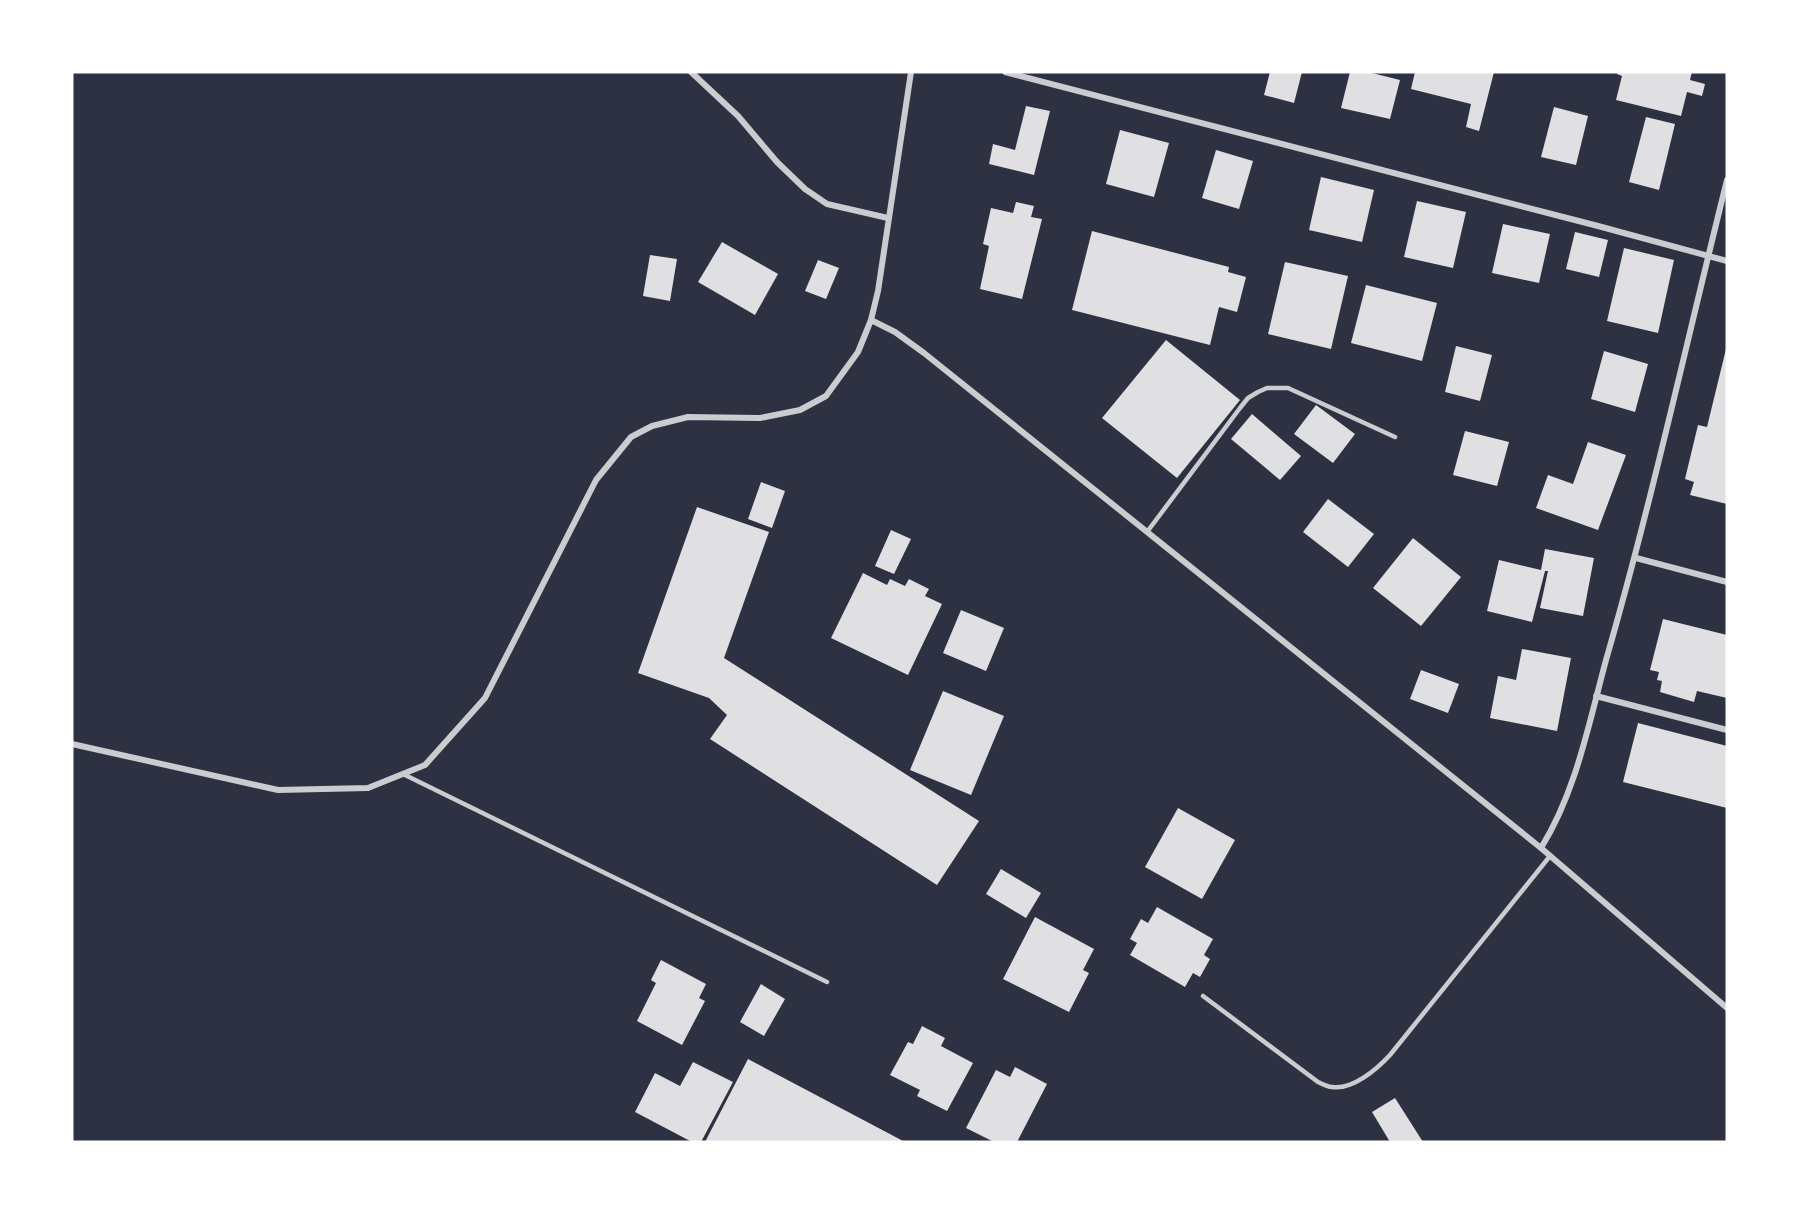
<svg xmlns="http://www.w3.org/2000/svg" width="1799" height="1214" viewBox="0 0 1799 1214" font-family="'Sofia Sans Condensed',sans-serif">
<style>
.building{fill:#e0e0e3}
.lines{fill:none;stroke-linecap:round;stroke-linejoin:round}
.service{stroke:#caccd0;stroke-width:4.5}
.minor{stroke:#caccd0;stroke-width:6}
</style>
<rect width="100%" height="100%" fill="#2d3142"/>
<!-- building -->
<g class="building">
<polygon points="1270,72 1302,72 1294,103 1264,95"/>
<polygon points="1350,72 1368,72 1400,80 1390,119 1341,108"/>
<polygon points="1415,72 1494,72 1479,131 1466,127 1471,104 1411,89"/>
<polygon points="1617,72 1692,72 1690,80 1705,84 1702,96 1687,92 1681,116 1616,100 1622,76 1617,74"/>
<polygon points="1026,106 1050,111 1034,175 989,164 993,144 1015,150"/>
<polygon points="1554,107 1588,116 1576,165 1541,157"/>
<polygon points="1646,117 1675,124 1659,190 1629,182"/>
<polygon points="1120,130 1169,143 1154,197 1106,184"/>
<polygon points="1216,150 1253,161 1239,209 1202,198"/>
<polygon points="1321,177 1374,190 1362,242 1309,230"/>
<polygon points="1417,201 1466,212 1453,268 1404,257"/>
<polygon points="1016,202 1034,206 1031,217 1042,219 1022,299 980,289 989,246 983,244 991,208 1013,213"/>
<polygon points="1503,224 1550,234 1539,283 1492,273"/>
<polygon points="1092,231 1229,267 1228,272 1246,277 1237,312 1219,307 1210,345 1072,310"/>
<polygon points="1575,232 1608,240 1599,277 1566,269"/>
<polygon points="722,242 778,274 755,315 698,282"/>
<polygon points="1624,248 1674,260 1658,333 1607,321"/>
<polygon points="650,255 677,259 670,301 643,296"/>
<polygon points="818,260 839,268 826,299 805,291"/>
<polygon points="1285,262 1348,276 1331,349 1268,334"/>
<polygon points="1366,285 1437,303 1422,361 1351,343"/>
<polygon points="1166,340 1240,400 1177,478 1102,418"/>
<polygon points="1456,346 1492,355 1480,401 1445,392"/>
<polygon points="1726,349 1727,349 1727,504 1690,495 1694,482 1685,479 1698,425 1707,427"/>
<polygon points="1604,351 1648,364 1635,412 1591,399"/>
<polygon points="1316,405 1355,434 1333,463 1294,434"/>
<polygon points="1252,414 1301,456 1280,480 1231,439"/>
<polygon points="1465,431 1509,442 1497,486 1453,475"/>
<polygon points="1588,442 1626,455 1598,530 1536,508 1548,475 1573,484"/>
<polygon points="761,482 785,491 772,528 748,519"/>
<polygon points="1328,499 1374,534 1348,567 1303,532"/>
<polygon points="697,507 769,532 724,658 979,821 937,885 710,739 727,715 709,698 638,673"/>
<polygon points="891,530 911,539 894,574 875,566"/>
<polygon points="1413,538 1461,577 1421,626 1373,588"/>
<polygon points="1545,549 1594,558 1583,616 1540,608 1548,571 1545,571 1532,622 1487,611 1499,560 1541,570"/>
<polygon points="863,573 887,585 890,579 905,586 909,579 929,589 925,596 942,604 908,675 831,638"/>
<polygon points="961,610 1004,628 986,671 943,653"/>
<polygon points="1663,619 1727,635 1727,698 1697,691 1694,702 1660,692 1662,681 1657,680 1659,672 1650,670"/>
<polygon points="1522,649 1571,658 1557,731 1490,718 1498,676 1516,680"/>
<polygon points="1421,670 1459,684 1448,713 1410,699"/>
<polygon points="943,691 1004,716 971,795 910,770"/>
<polygon points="1638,723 1727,746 1727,808 1623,782"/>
<polygon points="1178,808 1235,840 1202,899 1145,867"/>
<polygon points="1001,869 1041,893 1026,918 986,894"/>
<polygon points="1157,907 1213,939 1204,955 1210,959 1200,977 1193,973 1185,987 1130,955 1137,943 1130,939 1141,919 1148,923"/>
<polygon points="1035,917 1094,949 1083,970 1089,973 1069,1012 1003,979"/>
<polygon points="661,960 706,984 699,998 705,1001 682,1045 637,1021 656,983 651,980"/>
<polygon points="761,984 785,999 764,1036 740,1022"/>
<polygon points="922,1026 945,1038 941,1046 973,1063 947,1111 917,1096 920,1090 890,1075 908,1042 913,1044"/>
<polygon points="748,1059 905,1142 705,1142"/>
<polygon points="693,1062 733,1082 701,1142 692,1142 635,1112 655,1073 680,1086"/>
<polygon points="1015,1067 1047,1084 1017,1142 994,1142 966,1128 996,1070 1010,1077"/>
<polygon points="1395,1098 1423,1142 1390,1142 1372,1112"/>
</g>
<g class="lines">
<!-- service -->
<g class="service">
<polyline points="1147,532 1240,408 1248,398 1258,392 1267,388 1288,388 1395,437"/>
<polyline points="403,774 827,982"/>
<path d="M1203 996 1318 1082C1322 1084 1328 1087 1332 1087 1353 1090 1377 1069 1390 1055L1550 856"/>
</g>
<!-- minor -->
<g class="minor">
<polyline points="691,72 738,116 777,162 805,189 827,204 888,218"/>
<polyline points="1005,72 1598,226 1727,261"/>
<polyline points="871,320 895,332 924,353 1541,848 1727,1008"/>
<polyline points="1636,558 1727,582"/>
<polyline points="1596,696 1727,730"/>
<polyline points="72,744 278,790 368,788 425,765 485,698 596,480 631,437 652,426 688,417 760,418 800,410 826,396 858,352 871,320 878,291 911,72"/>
<path d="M1541 848C1576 792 1589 723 1606 660 1652 501 1687 340 1727 180"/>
</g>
</g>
<!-- border -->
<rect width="1799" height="1214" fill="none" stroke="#ffffff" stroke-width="147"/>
</svg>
